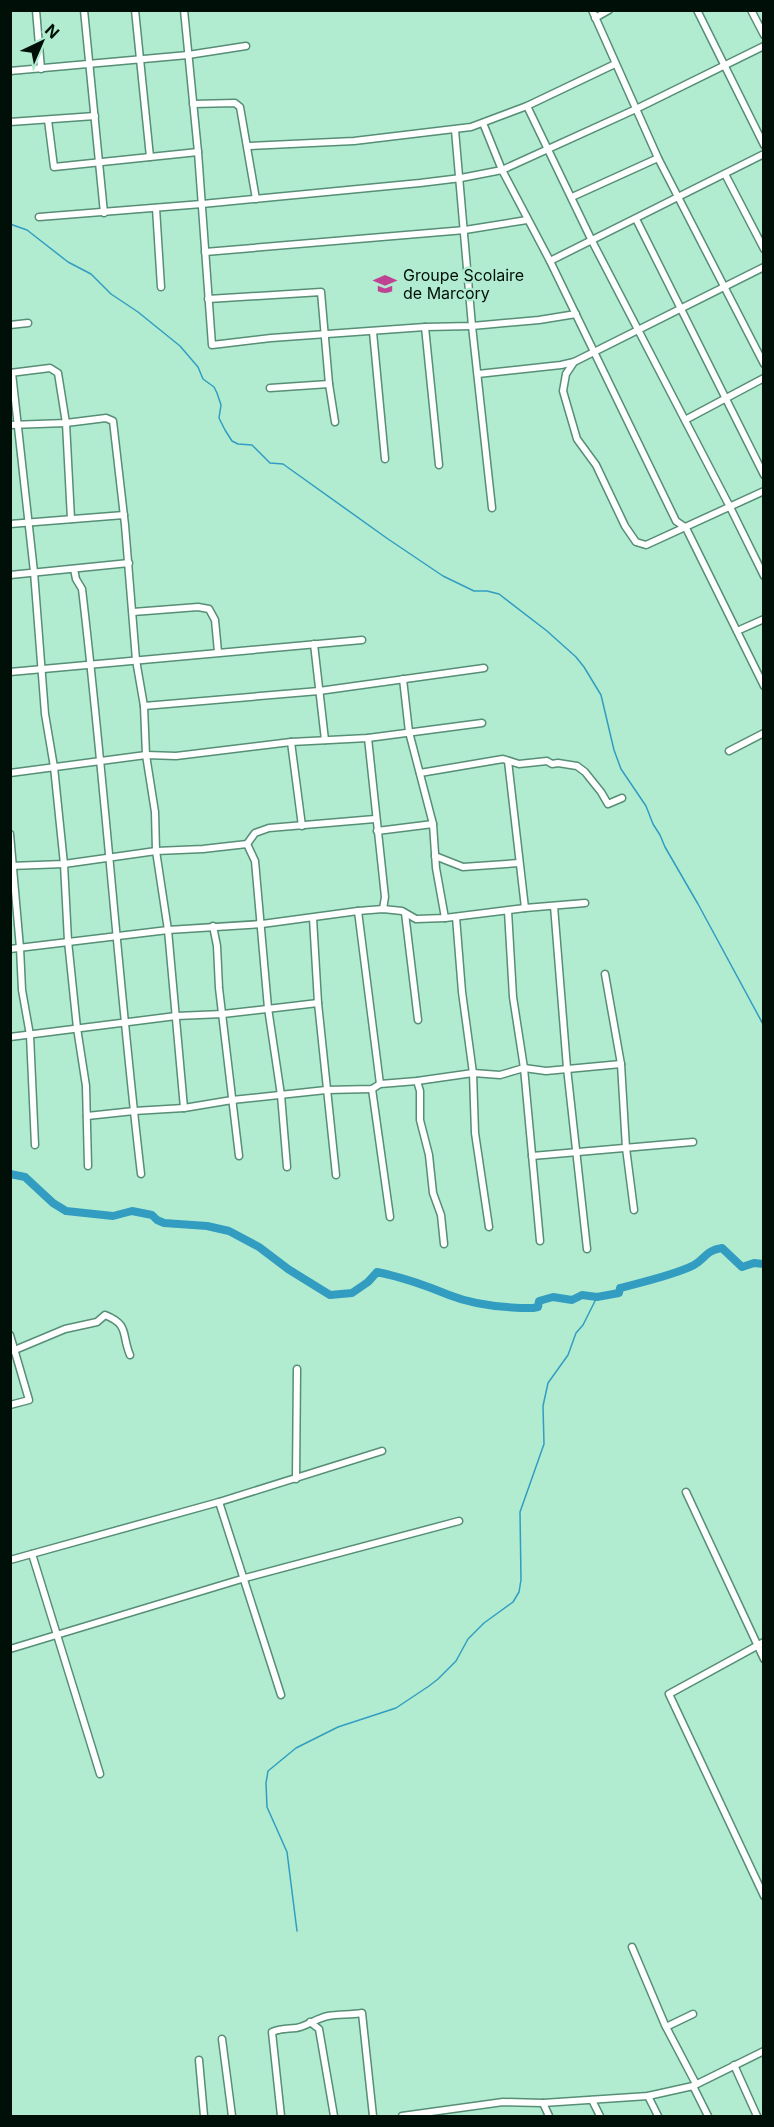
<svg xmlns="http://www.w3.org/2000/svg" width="774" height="2127" viewBox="0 0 774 2127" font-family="Inter,sans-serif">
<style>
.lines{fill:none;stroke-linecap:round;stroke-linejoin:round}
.stream{stroke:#329dc1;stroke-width:1.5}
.river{stroke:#329dc1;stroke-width:8}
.minor-casing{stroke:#568e76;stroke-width:9}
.minor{stroke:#fff;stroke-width:6}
.labels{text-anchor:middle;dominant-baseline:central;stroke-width:5;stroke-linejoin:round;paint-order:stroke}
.poi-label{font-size:16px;fill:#001008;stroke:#b1ecd1;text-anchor:start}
</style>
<rect width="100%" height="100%" fill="#b1ecd1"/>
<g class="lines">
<!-- stream -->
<g class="stream">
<polyline points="10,224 27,230 68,262 91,274 111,294 138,312 180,346 198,367 203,379 214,387 217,393 221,405 219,418 225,430 232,441 238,444 252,445 270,463 283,464 388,539 443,576 474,591 487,591 499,594 547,631 576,657 584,667 601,695 614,750 621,769 646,806 653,824 660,835 665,847 698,904 764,1026"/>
<polyline points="297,1931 287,1852 267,1807 266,1783 268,1771 296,1748 338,1727 396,1708 429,1686 438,1679 456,1661 468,1639 484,1623 513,1602 519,1592 521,1580 520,1512 544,1444 543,1406 548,1383 568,1355 576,1333 583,1325 597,1297"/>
</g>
<!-- river -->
<path class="river" d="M10 1174 25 1177 53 1203 66 1211 113 1216 132 1211 152 1215 157 1220 164 1223 207 1226 229 1231 259 1247 288 1269 330 1295 352 1293 368 1282 377 1272C402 1277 425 1285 449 1295 474 1305 506 1308 533 1308L538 1307 539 1301 553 1297 572 1300 582 1295 597 1297 619 1293 620 1288C640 1283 677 1274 694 1265 705 1259 706 1250 722 1248L742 1267 754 1263 764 1264"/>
<!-- minor casing -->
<g class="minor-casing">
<g id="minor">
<polyline points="36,10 41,69"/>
<polyline points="84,10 104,213"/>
<polyline points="135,10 150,157"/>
<polyline points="184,10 198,152 212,345 271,338 425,327 472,326 539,320 576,314"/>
<polyline points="592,10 658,158 764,364"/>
<polyline points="697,10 764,145"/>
<polyline points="751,10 764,35"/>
<polyline points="595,18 609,10"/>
<polyline points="10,71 188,55 246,46"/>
<polyline points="193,104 235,103 240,107 256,199"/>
<polyline points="527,106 592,241 730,507 764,576"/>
<polyline points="48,120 54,167 198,152"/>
<polyline points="10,122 95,116"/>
<polyline points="483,123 502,170 550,261 676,521 686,528 764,686"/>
<polyline points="455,130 472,326 492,508"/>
<polyline points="249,146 354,141 471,127 527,106 615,64"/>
<polyline points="725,174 764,249"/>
<polyline points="572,197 658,158"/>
<polyline points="156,208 161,287"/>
<polyline points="39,217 202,204 420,183 461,178 502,170 636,109 764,46"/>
<polyline points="636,219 764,475"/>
<polyline points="205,252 465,230 527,220"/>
<polyline points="550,261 764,154"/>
<polyline points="208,299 321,292 329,384 335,422"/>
<polyline points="10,325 28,323"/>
<polyline points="425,327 439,465"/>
<polyline points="373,332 385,459"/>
<polyline points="574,362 566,374 563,391 577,439 596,465 625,526 636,542 646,545 764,491"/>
<polyline points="10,373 50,368 58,373 66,423 71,519"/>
<polyline points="12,373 34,572 45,714 54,767 64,864 68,941 77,1028 86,1086 88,1166"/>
<polyline points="478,374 561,365 574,362 764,267"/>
<polyline points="270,388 329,384"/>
<polyline points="685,420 764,378"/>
<polyline points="10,425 66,423 106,418 113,421 125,525 136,660 144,706 146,755 155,812 156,851 168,930 184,1108"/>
<polyline points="10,524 124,515"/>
<path d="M74 569 76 579 82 589C105 783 118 979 141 1174"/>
<polyline points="10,575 129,563"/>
<polyline points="133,612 198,607 209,609 215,620 218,652"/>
<polyline points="737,631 764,619"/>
<polyline points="314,644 325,740"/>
<polyline points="10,672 362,640"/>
<polyline points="403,679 409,732 433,824 436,868 445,918"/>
<polyline points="144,706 319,691 484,668"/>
<polyline points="368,738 385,897 383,909"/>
<polyline points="291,742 302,826"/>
<polyline points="729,751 764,733"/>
<polyline points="508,761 525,908"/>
<polyline points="10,773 146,755 176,756 291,742 368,738 482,723"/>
<polyline points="420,773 503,759 519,764 547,761 552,764 558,763 577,766 585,772 601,792 608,804 622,798"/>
<polyline points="377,831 433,824"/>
<polyline points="10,834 20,948 22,990 30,1035 35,1145"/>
<polyline points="247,844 255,861 268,1008 281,1095 287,1167"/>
<polyline points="435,856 463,867 519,863"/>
<polyline points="10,866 64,864 156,851 203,849 247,844 255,833 269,828 375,819"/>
<polyline points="554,906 567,1068 587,1249"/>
<polyline points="358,911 380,1084"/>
<polyline points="508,911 513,997 524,1068 540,1241"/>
<polyline points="405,913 418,1020"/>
<polyline points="456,917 462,992 473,1073 475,1133 489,1227"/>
<polyline points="313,918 318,1003 336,1175"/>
<polyline points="213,926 217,946 219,988 239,1156"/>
<polyline points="10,949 168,930 262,924 358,911 383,909 402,911 416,919 445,918 525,908 585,903"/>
<polyline points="605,974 621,1064 626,1148 634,1210"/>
<polyline points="10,1037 176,1016 223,1014 318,1003"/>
<polyline points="417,1081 420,1091 420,1120 429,1155 433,1193 441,1215 444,1244"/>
<polyline points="372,1089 390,1217"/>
<polyline points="87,1116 134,1111 184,1108 232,1100 326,1090 372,1089 380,1084 417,1081 473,1073 500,1075 524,1068 546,1071 621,1064"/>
<polyline points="532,1156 693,1142"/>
<polyline points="10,1335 29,1400 10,1405"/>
<path d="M10 1352 65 1329 97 1322 105 1315C130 1325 121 1334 130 1355"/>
<polyline points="296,1479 297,1369"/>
<polyline points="686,1492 764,1659"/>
<polyline points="219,1502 281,1695"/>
<polyline points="32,1554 100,1774"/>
<polyline points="10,1560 219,1502 382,1451"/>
<polyline points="764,1642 669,1694 764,1896"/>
<polyline points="10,1649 245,1578 459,1521"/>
<polyline points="632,1947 665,2025 696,2084"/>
<polyline points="310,2022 319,2029 334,2116"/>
<polyline points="666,2027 693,2014"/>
<polyline points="222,2039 232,2116"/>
<polyline points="199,2060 204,2116"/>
<polyline points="734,2065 757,2116"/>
<polyline points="693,2086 708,2116"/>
<polyline points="648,2096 658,2116"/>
<polyline points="592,2100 600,2116"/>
<polyline points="543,2103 549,2116"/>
<path d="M281 2116 272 2032C282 2028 286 2029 296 2028 305 2027 317 2018 328 2016 339 2014 350 2015 362 2013L373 2116"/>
<polyline points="402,2116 503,2102 543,2103 648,2096 693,2086 764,2051"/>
</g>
</g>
<!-- minor -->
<use href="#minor" class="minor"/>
</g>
<!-- icons -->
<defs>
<g id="school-bare" transform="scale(1.8)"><path d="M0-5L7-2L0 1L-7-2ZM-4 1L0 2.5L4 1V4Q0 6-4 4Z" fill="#c04393" stroke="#b1ecd1" stroke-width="2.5" paint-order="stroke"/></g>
</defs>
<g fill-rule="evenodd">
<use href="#school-bare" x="385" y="284"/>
</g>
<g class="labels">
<!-- poi labels -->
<g class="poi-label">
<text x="403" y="275">Groupe Scolaire<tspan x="403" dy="18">de Marcory</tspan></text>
</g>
</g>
<!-- border -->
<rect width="774" height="2127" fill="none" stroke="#001008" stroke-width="24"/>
<!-- north arrow -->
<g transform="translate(42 42) rotate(44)" stroke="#b1ecd1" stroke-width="4.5" paint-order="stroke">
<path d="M0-4.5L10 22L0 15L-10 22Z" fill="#001008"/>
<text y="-9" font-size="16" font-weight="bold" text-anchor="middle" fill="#001008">N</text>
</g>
</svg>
